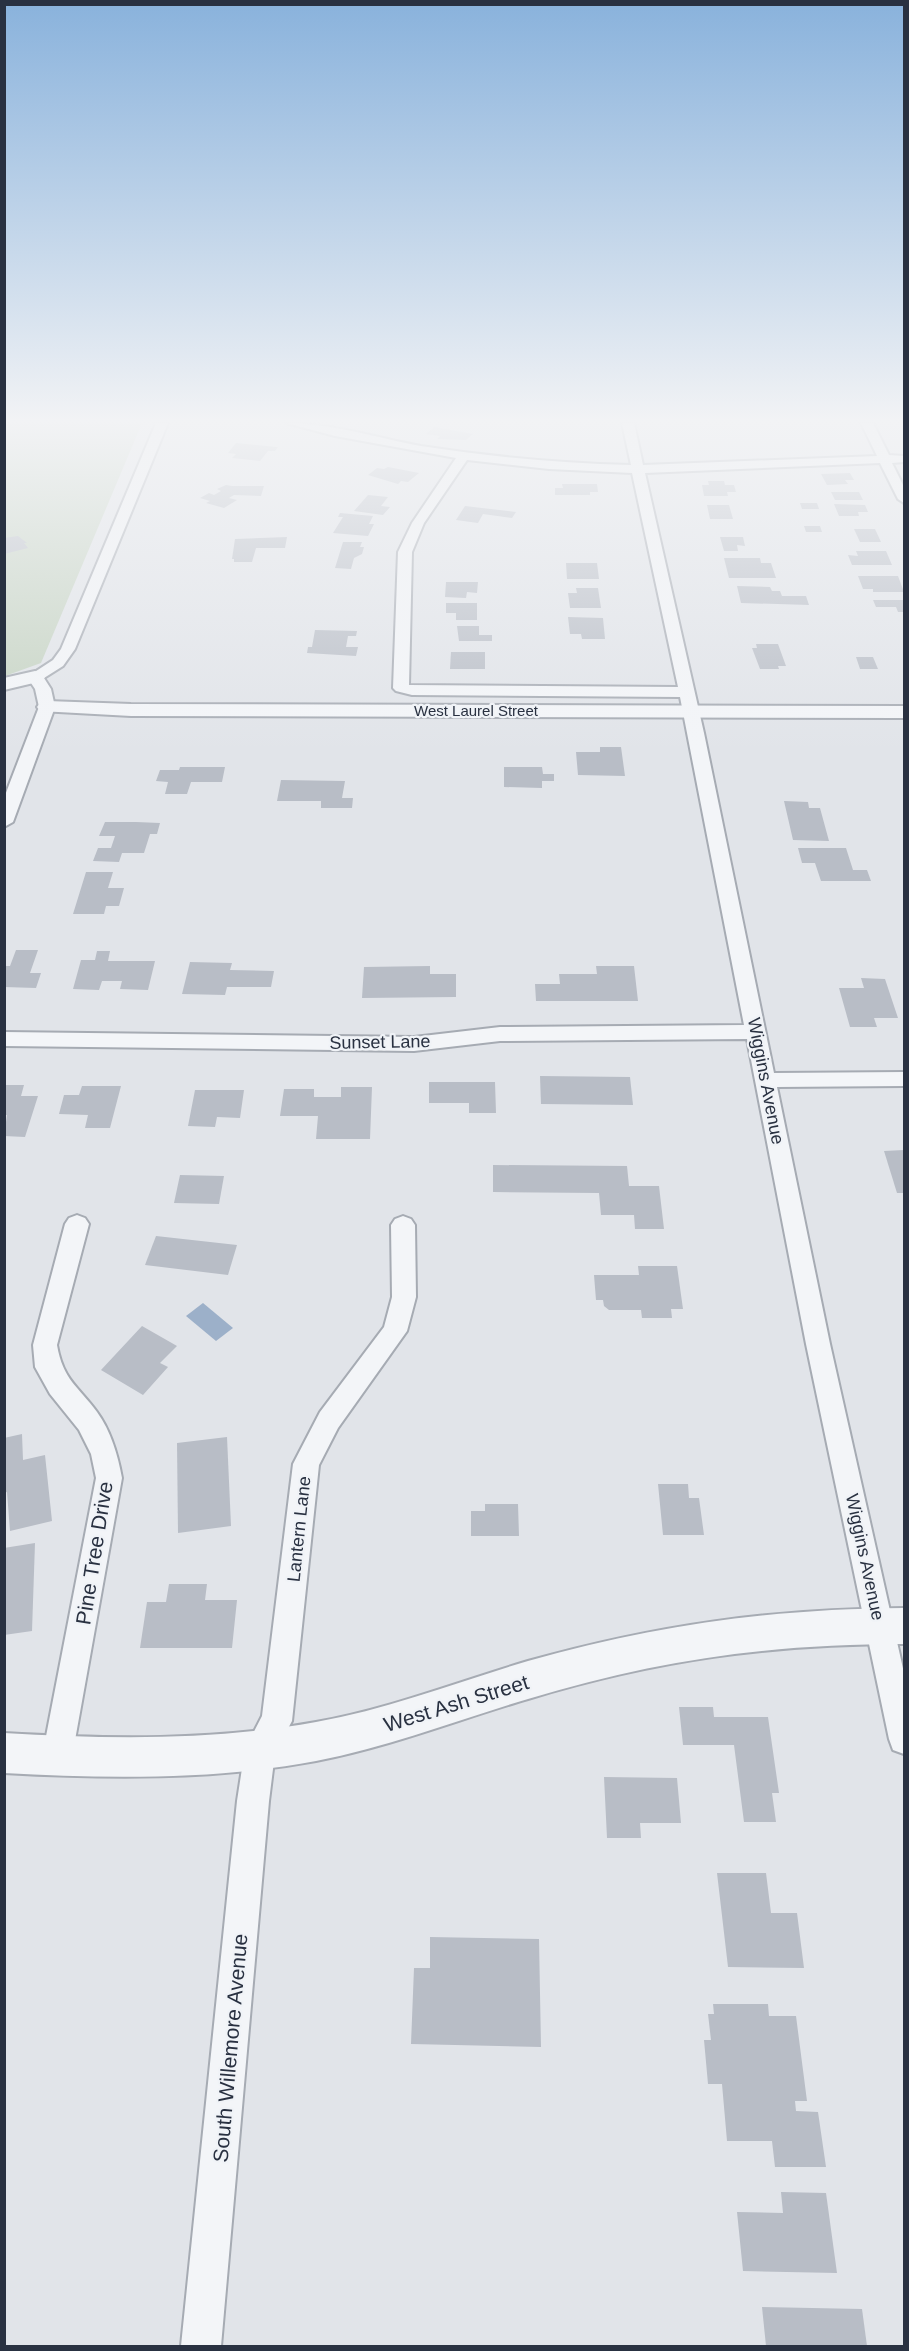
<svg xmlns="http://www.w3.org/2000/svg" width="909" height="2351" viewBox="0 0 909 2351" font-family="Arial,sans-serif">
<style>
.green{fill:#c5d3c2}
.water{fill:#9cb0c9}
.building{fill:#b8bdc6}
.lines{fill:none;stroke-linecap:round;stroke-linejoin:round}
.minor-casing{stroke:#a6abb3;stroke-width:4}
.tertiary-casing{stroke:#a6abb3;stroke-width:4}
.minor{fill:#f3f5f8;fill-rule:evenodd}
.tertiary{fill:#f3f5f8;fill-rule:evenodd}
.labels{text-anchor:middle;dominant-baseline:central;stroke-width:4.5;stroke-linejoin:round;paint-order:stroke}
.far-street-label{font-size:15px;fill:#293141;stroke:#f0f3f7}
.street-label{font-size:18px;fill:#293141;stroke:#f0f3f7}
.near-street-label{font-size:21px;fill:#293141;stroke:#f0f3f7}
</style>
<rect width="100%" height="100%" fill="#e1e4e9"/>
<!-- green -->
<polygon class="green" points="5,423 142,423 41,663 5,676"/>
<!-- water -->
<polygon class="water" points="203,1303 233,1328 216,1341 186,1316"/>
<!-- building -->
<g class="building">
<polygon points="434,427 473,434 466,440 437,439 440,436 426,434"/>
<polygon points="236,443 276,447 278,447 275,451 268,451 260,461 232,458 236,454 228,453"/>
<polygon points="388,467 419,473 408,482 401,481 398,484 368,475 377,468 384,469"/>
<polygon points="850,473 854,480 845,480 848,484 827,485 821,474"/>
<polygon points="708,481 724,481 725,485 734,485 736,492 727,492 728,496 704,496 702,485 709,485"/>
<polygon points="562,484 597,484 598,492 590,492 590,495 555,495 555,488 563,488"/>
<polygon points="226,485 232,486 264,486 261,496 234,495 229,498 237,500 224,508 206,503 210,501 200,498 209,493 214,495 221,491 217,489"/>
<polygon points="831,492 859,492 863,500 835,500"/>
<polygon points="368,495 388,497 381,506 390,507 383,515 354,511"/>
<polygon points="800,503 817,503 819,509 802,509"/>
<polygon points="834,504 865,505 868,512 858,512 859,516 839,516"/>
<polygon points="707,505 729,505 733,519 710,519"/>
<polygon points="465,506 516,512 512,518 483,514 478,523 456,520"/>
<polygon points="340,513 373,516 369,524 374,524 368,536 333,533 343,517 338,517"/>
<polygon points="804,526 820,526 822,532 806,532"/>
<polygon points="854,529 875,529 881,542 860,542"/>
<polygon points="18,536 27,543 24,543 28,548 4,554 4,538"/>
<polygon points="287,537 285,548 256,548 252,562 234,562 234,559 232,559 235,539"/>
<polygon points="720,537 743,537 745,546 737,545 738,551 724,551"/>
<polygon points="343,542 362,542 360,547 364,547 362,554 354,558 351,569 335,568"/>
<polygon points="856,551 886,551 892,565 852,565 848,555 858,556"/>
<polygon points="724,558 760,558 761,563 771,563 776,578 729,578"/>
<polygon points="566,563 597,563 599,579 567,579"/>
<polygon points="858,576 898,576 904,592 873,592 873,589 863,589"/>
<polygon points="446,582 478,582 477,593 467,592 466,598 445,597"/>
<polygon points="737,586 770,587 772,591 780,591 782,596 806,596 809,605 741,603"/>
<polygon points="576,588 598,588 601,608 570,608 568,593 577,593"/>
<polygon points="873,600 904,600 904,616 903,612 898,612 896,607 876,607"/>
<polygon points="446,603 477,603 477,620 456,620 456,613 446,613"/>
<polygon points="568,617 603,618 605,639 582,639 581,634 570,634"/>
<polygon points="457,626 479,626 479,635 492,635 492,641 459,641"/>
<polygon points="315,630 357,631 356,636 348,636 346,647 358,647 356,656 307,653 308,647 312,647"/>
<polygon points="756,644 778,644 786,666 778,666 779,669 760,669 752,648 757,648"/>
<polygon points="451,652 485,652 485,669 450,669"/>
<polygon points="856,657 873,657 878,669 860,669"/>
<polygon points="600,747 621,747 625,776 578,775 576,752 600,752"/>
<polygon points="180,767 225,767 222,782 191,782 187,794 165,794 168,782 156,781 160,770 179,770"/>
<polygon points="504,767 542,767 543,774 554,774 554,781 542,781 542,788 504,787"/>
<polygon points="281,780 345,781 342,798 353,798 352,808 321,808 321,801 277,801"/>
<polygon points="784,801 808,802 809,808 820,808 829,841 793,840"/>
<polygon points="105,822 136,822 160,823 157,834 150,834 144,853 122,853 119,862 93,861 98,848 111,848 115,836 99,836"/>
<polygon points="798,848 846,848 853,870 867,870 871,881 821,881 815,863 802,863"/>
<polygon points="86,872 113,872 108,888 124,888 119,906 106,906 104,914 73,914"/>
<polygon points="16,950 38,950 30,973 41,973 36,988 4,987 4,966 10,966"/>
<polygon points="97,951 110,951 108,961 155,961 148,990 120,989 122,981 102,981 99,990 73,989 81,960 95,960"/>
<polygon points="190,962 232,963 230,970 274,971 271,987 227,987 225,995 182,994"/>
<polygon points="430,966 430,974 456,974 456,997 362,998 364,967"/>
<polygon points="596,966 634,966 638,1001 536,1001 535,984 560,984 559,974 597,974"/>
<polygon points="861,978 885,979 898,1018 874,1018 877,1027 850,1027 839,988 864,988"/>
<polygon points="540,1076 630,1077 633,1105 541,1104"/>
<polygon points="429,1082 495,1082 496,1113 469,1113 469,1103 429,1103"/>
<polygon points="4,1085 24,1085 21,1096 38,1096 25,1137 4,1136 7,1115 4,1115"/>
<polygon points="82,1086 121,1086 110,1128 85,1128 88,1115 59,1114 64,1095 79,1095"/>
<polygon points="341,1087 372,1087 370,1139 316,1139 318,1116 280,1116 284,1089 314,1089 314,1097 341,1097"/>
<polygon points="195,1090 244,1090 240,1118 217,1117 215,1127 188,1126"/>
<polygon points="904,1150 904,1193 897,1193 884,1151"/>
<polygon points="493,1165 627,1166 629,1186 659,1186 664,1229 635,1229 634,1215 601,1215 599,1193 493,1192"/>
<polygon points="180,1175 224,1176 219,1204 174,1203"/>
<polygon points="156,1236 237,1245 228,1275 145,1265"/>
<polygon points="638,1266 677,1266 683,1309 671,1309 672,1318 642,1318 641,1310 609,1310 604,1306 603,1300 596,1300 594,1275 639,1275"/>
<polygon points="142,1326 177,1346 160,1363 168,1367 143,1395 101,1370"/>
<polygon points="22,1434 23,1460 45,1455 52,1521 10,1531 7,1492 4,1493 4,1438"/>
<polygon points="227,1437 231,1526 178,1533 177,1443"/>
<polygon points="658,1484 688,1484 689,1498 699,1498 704,1535 663,1535"/>
<polygon points="485,1504 518,1504 519,1536 471,1536 471,1511 485,1511"/>
<polygon points="35,1543 32,1631 4,1635 4,1548"/>
<polygon points="169,1584 207,1584 205,1600 237,1600 232,1648 140,1648 147,1602 166,1602"/>
<polygon points="679,1707 713,1707 714,1717 768,1717 779,1793 772,1793 776,1822 744,1822 734,1745 683,1745"/>
<polygon points="604,1777 677,1778 681,1823 640,1823 641,1838 607,1838"/>
<polygon points="717,1873 766,1873 771,1913 797,1913 804,1968 728,1967"/>
<polygon points="430,1937 539,1939 541,2047 411,2044 414,1968 430,1968"/>
<polygon points="713,2004 768,2004 769,2016 796,2016 807,2101 795,2101 796,2111 818,2112 826,2167 775,2167 772,2141 727,2141 722,2084 708,2084 704,2040 711,2040 708,2014 714,2014"/>
<polygon points="781,2192 826,2193 837,2273 743,2271 737,2212 783,2213"/>
<polygon points="762,2307 862,2309 867,2346 766,2346"/>
</g>
<g class="lines">
<!-- minor casing -->
<g class="minor-casing">
<g id="minor">
<polygon points="156,423 168,423 75,649 63,666 44,678 51,689 55,707 13,822 4,827 4,798 39,707 35,689 27,677 53,660 61,649"/>
<path d="M286 423C331 423 377 438 421 446 491 457 560 463 631 465L622 423H634L643 465 877 456 861 423H873L889 455 904 456V462L892 463 904 487V503L898 499 880 463 645 473 704 733 774 1073 904 1072V1086L777 1087 830 1344 904 1673V1754L893 1750 889 1739 806 1344 747 1039 500 1041 414 1051 4 1046V1032L414 1037 500 1027 744 1025 680 697 412 695 396 691 393 688 398 552 412 523 456 458 335 436ZM467 460 549 469 632 473 678 687 409 685 412 552 424 523Z"/>
<path d="M77 1215 85 1218 89 1224 57 1345C63 1380 78 1386 97 1412 111 1431 118 1456 122 1478L72 1757 68 1768 57 1772 46 1768 42 1757 96 1478 91 1454 79 1430 50 1394 35 1367 33 1345 65 1224 69 1218Z"/>
<polygon points="403,1216 411,1219 415,1225 416,1297 407,1331 338,1428 319,1465 292,1721 275,1753 269,1801 221,2346 181,2346 237,1801 245,1749 262,1716 293,1464 320,1412 384,1327 392,1297 391,1225 395,1219"/>
</g>
</g>
<!-- tertiary casing -->
<g class="tertiary-casing">
<g id="tertiary">
<polygon points="35,671 42,673 45,677 42,681 4,690 4,678"/>
<polygon points="47,701 131,704 904,706 904,718 131,716 40,711 37,707 40,703"/>
<path d="M904 1608V1644C770 1644 656 1660 528 1699 457 1720 389 1747 316 1761 214 1780 108 1779 4 1773V1733C108 1739 214 1741 316 1722 389 1709 457 1682 528 1661 656 1625 770 1609 904 1608Z"/>
</g>
</g>
<!-- minor -->
<use href="#minor" class="minor"/>
<!-- tertiary -->
<use href="#tertiary" class="tertiary"/>
</g>
<!-- sky -->
<linearGradient id="sky" x2="0" y2="1"><stop stop-color="#89b2dc"/><stop offset="0.56" stop-color="#f2f3f5"/><stop offset="1" stop-color="#f2f3f5" stop-opacity="0"/></linearGradient>
<rect width="909" height="752" fill="url(#sky)"/>
<g class="labels">
<!-- far-street labels -->
<g class="far-street-label">
<text x="476" y="710">West Laurel Street</text>
</g>
<!-- street labels -->
<g class="street-label">
<text transform="translate(380 1042) rotate(-1)">Sunset Lane</text>
<text transform="translate(766 1081) rotate(79)">Wiggins Avenue</text>
<text transform="translate(299 1529) rotate(-84)">Lantern Lane</text>
<text transform="translate(865 1557) rotate(78)">Wiggins Avenue</text>
</g>
<!-- near-street labels -->
<g class="near-street-label">
<text transform="translate(94 1553) rotate(-81)">Pine Tree Drive</text>
<text transform="translate(456 1703) rotate(-17)">West Ash Street</text>
<text transform="translate(230 2048) rotate(-85)">South Willemore Avenue</text>
</g>
</g>
<!-- border -->
<rect width="909" height="2351" fill="none" stroke="#293141" stroke-width="12"/>
</svg>
